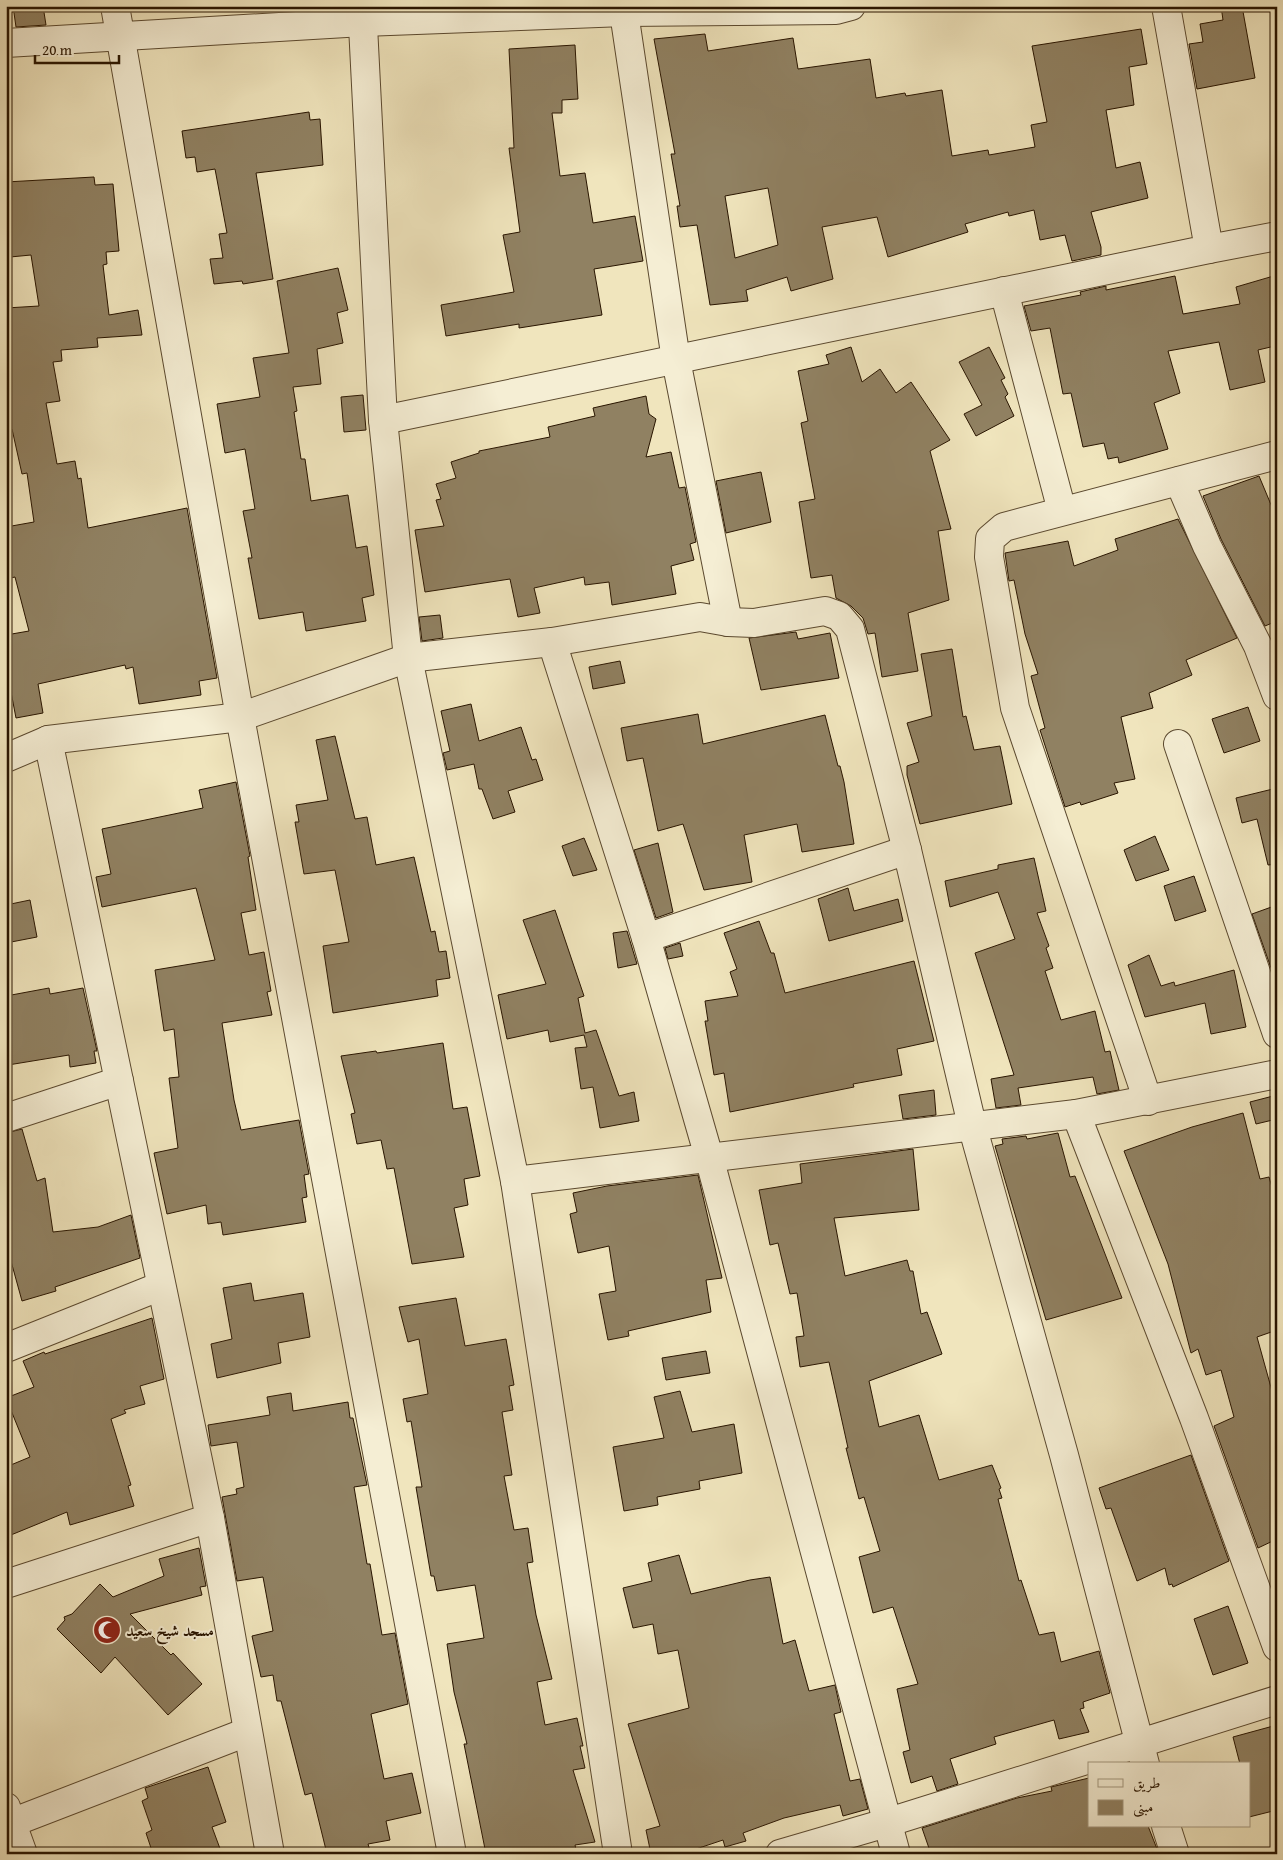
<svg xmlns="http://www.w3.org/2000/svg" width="1283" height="1860" viewBox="0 0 1283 1860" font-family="'Gentium Book Plus',Amiri,serif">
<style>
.building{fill:#908162;stroke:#291500;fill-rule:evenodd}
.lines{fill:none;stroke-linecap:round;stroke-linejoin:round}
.minor-casing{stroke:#5b492f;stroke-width:30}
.minor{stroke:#f5eed4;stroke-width:28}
.labels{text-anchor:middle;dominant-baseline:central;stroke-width:4;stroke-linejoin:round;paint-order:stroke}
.poi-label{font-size:16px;font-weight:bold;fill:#291500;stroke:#f5eed4;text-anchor:start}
</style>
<rect width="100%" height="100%" fill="#f0e5bd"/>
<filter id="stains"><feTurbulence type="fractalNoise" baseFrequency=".004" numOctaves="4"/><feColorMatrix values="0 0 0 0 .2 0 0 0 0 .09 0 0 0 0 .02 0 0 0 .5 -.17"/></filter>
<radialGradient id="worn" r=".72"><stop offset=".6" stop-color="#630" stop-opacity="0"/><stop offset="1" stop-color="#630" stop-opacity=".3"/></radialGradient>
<!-- building -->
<g class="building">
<polygon points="13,6 43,6 46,25 16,27"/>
<polygon points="1221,6 1242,6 1255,78 1197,89 1189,44 1203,42 1200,24 1223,20"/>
<path d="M1141 29 1147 64 1129 67 1134 105 1106 110 1116 168 1140 162 1148 198 1091 212 1101 247V255L1072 261 1065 235 1040 240 1034 210 1009 216 1008 212 965 224 968 232 888 257 877 217 822 227 833 279 791 291 787 277 746 290 748 301 710 305 697 225 680 227 677 206H680L671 154H675L654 39 705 34 708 51 793 38 798 69 870 59 876 98 905 93 906 96 942 90 952 156 988 150 989 155 1035 147 1031 125 1047 122 1032 46ZM768 188 778 245 735 258 725 196Z"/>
<polygon points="575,45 578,99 562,100 562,113 552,113 560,176 585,173 593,223 635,216 643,261 594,269 602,315 519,328 519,324 446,336 441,305 514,292 503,235 520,232 509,148 514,148 509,49"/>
<polygon points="309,112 310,120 320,119 323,165 256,173 273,279 243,284 242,281 214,284 210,259 223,258 219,234 227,233 215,169 197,172 195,157 186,158 182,131"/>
<polygon points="94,177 95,185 113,184 119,251 106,252 107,264 103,265 109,315 138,310 142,335 97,338 98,347 61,350 62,361 53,362 60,401 46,403 57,464 75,461 78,479 81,478 88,528 187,508 217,678 199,681 201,695 139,704 133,667 126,669 125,665 38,684 43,713 16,718 11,692 6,693 6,635 29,631 15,577 6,579 6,527 34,522 27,473 22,474 12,429 6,429 6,308 39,306 31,255 10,257 6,226 6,182"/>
<polygon points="338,268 348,310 337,313 343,343 317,349 321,384 293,387 297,411 294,412 301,459 305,459 311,501 348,495 356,548 367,546 374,595 362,598 366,621 306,631 303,612 259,619 248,558 252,558 243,511 255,509 245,449 225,453 217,404 260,397 253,358 289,353 277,281"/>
<polygon points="1277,275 1277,328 1272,330 1275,346 1258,350 1265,382 1230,390 1219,342 1168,351 1180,393 1154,403 1168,449 1119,463 1118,457 1108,459 1104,443 1083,447 1071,393 1063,394 1050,328 1031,331 1024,306 1081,295 1080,292 1106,286 1106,290 1175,276 1183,314 1240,304 1236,287"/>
<polygon points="851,347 862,382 880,369 896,393 911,382 950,440 930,451 951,529 938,531 949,600 908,613 918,671 882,677 875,633 868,634 863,618 851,606 836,598 832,575 811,578 799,502 815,499 801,423 808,421 798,371 829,364 826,355"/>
<polygon points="989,347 1005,378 1001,380 1008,394 1005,397 1014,416 976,436 964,414 982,405 959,362"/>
<polygon points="363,395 366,430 344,432 341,397"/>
<polygon points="646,396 649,414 656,419 646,457 671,452 679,488 685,487 696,542 690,544 694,560 671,566 676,594 612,605 609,582 585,585 584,577 534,588 540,613 518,617 510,579 425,592 415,530 444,526 436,500 441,499 436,484 456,478 451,462 479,453 479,451 550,437 548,427 595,416 593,408"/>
<polygon points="761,472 771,522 726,533 716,481"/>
<polygon points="1259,476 1277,519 1277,621 1265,626 1221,539 1203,496"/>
<polygon points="1178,519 1237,638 1186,660 1192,675 1149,693 1153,708 1121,717 1135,779 1114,783 1118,793 1081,805 1080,802 1065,807 1040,730 1045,728 1031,676 1038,674 1025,634 1014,580 1009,581 1005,553 1068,541 1074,566 1118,550 1115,539"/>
<polygon points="440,615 443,638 422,641 419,617"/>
<polygon points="796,632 798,639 830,633 839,678 761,690 749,638"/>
<polygon points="952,649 963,717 966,716 974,750 1000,746 1012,804 920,824 907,775 907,766 919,762 907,723 932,716 921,654"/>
<polygon points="620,661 625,683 593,689 589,667"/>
<polygon points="471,704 479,741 521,727 532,760 536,759 543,780 508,791 515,812 493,819 482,789 479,789 474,764 447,770 443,753 450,751 441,711"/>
<polygon points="1248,707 1260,741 1224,753 1212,719"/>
<polygon points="698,714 703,744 825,715 838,766 840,766 844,782 854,844 802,852 797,824 744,835 752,882 704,890 683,824 658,831 643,758 627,761 621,728"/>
<polygon points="335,736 355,819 367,817 376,865 414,857 431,932 435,931 439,952 446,951 450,978 436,980 438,996 333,1013 323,946 349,942 335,870 304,874 295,822 299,822 296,805 328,800 316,740"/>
<polygon points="236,782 250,856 248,857 256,910 241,913 249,955 264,952 271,991 267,992 272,1015 222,1023 234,1100 241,1130 299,1120 309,1174 304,1175 307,1197 302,1198 306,1222 223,1235 221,1222 208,1224 206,1205 167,1214 154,1153 178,1148 169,1078 179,1077 174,1029 164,1031 155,970 215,960 196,888 102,907 96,877 111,874 102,829 203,808 199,790"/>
<polygon points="1277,788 1277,864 1268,865 1257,819 1242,823 1236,798"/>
<polygon points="1155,836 1169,870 1136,881 1124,850"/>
<polygon points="584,838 597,870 573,876 562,846"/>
<polygon points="658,843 673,912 656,918 634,850"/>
<polygon points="1034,858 1046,911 1037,913 1049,946 1046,948 1053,968 1045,971 1061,1020 1095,1011 1105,1052 1110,1051 1119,1090 1097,1094 1093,1077 1018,1088 1021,1105 996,1108 991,1079 1014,1075 975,953 1015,939 998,892 950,907 945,881 998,869 998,865"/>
<polygon points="1194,876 1206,911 1175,921 1164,886"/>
<polygon points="848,888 854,911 898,899 903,921 829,941 818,899"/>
<polygon points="30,900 37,937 6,943 6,905"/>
<polygon points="1277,905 1277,985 1252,914"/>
<polygon points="555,910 584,996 578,998 585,1033 596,1030 619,1096 634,1092 639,1121 600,1128 593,1087 581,1089 575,1048 587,1047 584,1035 550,1042 548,1030 507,1039 498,995 546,984 523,920"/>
<polygon points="759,921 771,953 774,953 785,993 914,961 934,1041 897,1049 902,1075 853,1084 854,1087 730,1112 724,1073 714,1075 705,1021 708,1021 705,1001 738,996 730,972 737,969 724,933"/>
<polygon points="627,931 637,964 618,968 613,933"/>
<polygon points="680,943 683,956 668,959 665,948"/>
<polygon points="1149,955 1161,986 1174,982 1175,986 1234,970 1246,1027 1211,1034 1205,1003 1145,1017 1128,965"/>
<polygon points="49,988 50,994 83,988 97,1051 94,1051 96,1063 70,1067 69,1055 8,1065 6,996"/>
<polygon points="443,1043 453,1109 467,1107 480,1176 464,1179 468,1205 454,1208 464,1257 412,1264 394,1168 387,1169 381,1140 357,1144 351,1114 355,1113 341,1056 376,1051 377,1053"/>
<polygon points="934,1090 936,1115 903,1119 899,1095"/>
<polygon points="1277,1095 1277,1119 1256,1124 1250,1102"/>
<polygon points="1243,1113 1260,1179 1269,1177 1277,1204 1277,1330 1257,1337 1277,1409 1277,1539 1258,1548 1214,1426 1234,1417 1221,1370 1206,1375 1198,1349 1191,1353 1168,1264 1124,1151 1192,1127"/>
<polygon points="22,1129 37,1181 45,1178 53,1232 98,1227 131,1215 140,1258 55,1287 56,1291 22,1301 6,1243 6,1133"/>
<polygon points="1058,1133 1070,1177 1075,1176 1122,1298 1046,1320 995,1146 1003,1144 1002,1139 1026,1136 1027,1139"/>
<polygon points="913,1149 919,1210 834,1218 845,1276 907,1260 910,1271 913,1271 921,1314 927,1312 942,1354 869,1381 879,1427 919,1415 939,1480 992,1465 1001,1488 999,1489 1002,1498 998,1499 1019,1581 1021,1580 1039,1635 1054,1632 1061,1662 1099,1651 1110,1693 1083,1702 1084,1708 1080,1709 1089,1732 1059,1739 1054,1720 994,1737 996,1744 950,1759 958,1784 937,1791 932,1776 911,1783 903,1752 910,1750 897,1689 918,1684 893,1607 873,1613 859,1557 880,1551 864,1497 859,1499 846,1448 848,1448 829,1362 800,1367 796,1337 804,1336 797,1293 790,1294 778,1243 770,1245 759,1190 802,1183 800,1164"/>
<polygon points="698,1175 722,1278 706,1280 711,1312 628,1331 629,1336 608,1340 599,1294 616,1291 609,1246 578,1253 570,1214 577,1212 573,1193 607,1186"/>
<polygon points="251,1283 254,1301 303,1293 310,1337 278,1343 281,1363 217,1378 211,1344 232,1339 223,1288"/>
<polygon points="456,1298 465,1346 506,1339 514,1385 509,1386 513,1410 502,1412 512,1475 504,1476 514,1530 528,1528 533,1562 527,1563 536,1615 552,1679 537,1682 545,1725 577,1718 583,1746 580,1746 585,1768 573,1770 595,1842 575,1845 577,1854 486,1854 464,1744 467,1744 454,1692 447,1644 484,1638 475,1585 437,1591 434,1576 431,1576 416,1487 422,1487 411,1421 407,1422 403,1399 428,1394 419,1339 408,1342 399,1307"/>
<polygon points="152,1318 164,1379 140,1386 145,1404 124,1410 126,1413 111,1419 131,1485 128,1486 134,1506 70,1525 67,1512 6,1537 6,1467 30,1457 6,1398 34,1387 23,1361 44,1352 45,1354"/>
<polygon points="706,1351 710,1373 666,1380 662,1358"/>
<polygon points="680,1391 692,1432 734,1424 742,1473 699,1481 700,1489 657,1497 658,1505 624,1511 613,1447 664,1438 654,1397"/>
<polygon points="291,1393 293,1411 348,1402 350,1418 353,1418 367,1485 354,1487 367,1564 370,1564 382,1635 395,1633 408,1704 371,1714 384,1779 412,1773 421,1813 386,1821 390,1840 368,1844 371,1854 327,1854 312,1793 305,1795 281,1701 277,1701 273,1675 261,1677 252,1636 273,1631 263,1577 237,1581 222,1497 237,1494 236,1489 244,1487 237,1442 211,1446 208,1425 270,1415 267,1397"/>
<polygon points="1191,1455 1229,1561 1173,1587 1172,1584 1169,1585 1165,1568 1137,1581 1111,1508 1106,1509 1099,1488"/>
<polygon points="199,1548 206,1586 200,1587 202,1595 130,1614 171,1655 173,1653 202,1684 168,1715 115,1657 101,1673 57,1629 65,1620 64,1617 72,1614 100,1584 113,1597 164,1576 159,1559"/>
<polygon points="679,1555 691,1594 750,1580 770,1577 783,1644 795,1640 809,1691 835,1685 841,1712 834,1714 850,1781 860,1779 868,1809 843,1816 840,1805 784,1818 743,1833 746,1841 725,1847 723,1840 681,1854 651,1854 646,1830 660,1826 628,1724 689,1708 678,1650 658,1654 653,1624 633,1628 623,1588 652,1581 648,1563"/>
<polygon points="1228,1606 1248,1663 1213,1675 1194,1619"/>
<polygon points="1277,1725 1277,1810 1249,1817 1249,1764 1240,1764 1233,1737"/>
<polygon points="208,1767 226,1822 212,1827 222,1854 153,1854 146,1833 152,1830 142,1801 148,1798 145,1788"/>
<polygon points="1089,1778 1089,1826 1148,1826 1159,1854 931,1854 922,1828 1017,1798 1052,1791 1051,1787"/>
</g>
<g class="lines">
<!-- minor casing -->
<g class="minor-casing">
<g id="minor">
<polyline points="115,6 240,717 452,1854"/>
<polyline points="362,6 383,420 408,658 515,1181 618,1854"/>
<polyline points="6,43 363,22 624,12 836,10 851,6"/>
<polyline points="1209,249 1277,236"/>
<polyline points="1004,291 1062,511"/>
<polyline points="383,420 1209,249 1166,6"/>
<polyline points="1179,481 1207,546 1258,646 1277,696"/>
<polyline points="728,622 754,623 825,611 839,616 850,629 907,850 972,1125 1064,1455 1145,1764"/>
<polyline points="552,642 646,938 709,1157 896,1854"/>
<polyline points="48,740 210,1518 270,1854"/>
<polyline points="1178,744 1277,1034"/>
<polyline points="6,758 48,740 240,717 408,658 552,642 700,617 728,622 676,360 623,6"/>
<polyline points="646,938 907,850"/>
<polyline points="1148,1101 1015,708 989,557 990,539 1004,527 1277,455"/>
<polyline points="1076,1114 1194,1418 1277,1647"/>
<polyline points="6,1118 119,1081"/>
<polyline points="515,1181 1076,1114 1277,1074"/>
<polyline points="6,1348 161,1286"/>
<polyline points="6,1584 210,1518"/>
<polyline points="6,1807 23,1854"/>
<polyline points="6,1825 247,1732"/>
<polyline points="1166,1826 1175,1854"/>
<polyline points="780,1854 886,1823 1277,1700"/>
</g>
</g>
<!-- minor -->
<use href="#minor" class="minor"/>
</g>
<!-- icons -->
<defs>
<g id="mosque-disc" transform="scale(1.4375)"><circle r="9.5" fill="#8f2418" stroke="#f5eed4"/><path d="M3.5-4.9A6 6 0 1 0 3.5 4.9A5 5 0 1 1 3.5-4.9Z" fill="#fff"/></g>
</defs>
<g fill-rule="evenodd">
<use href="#mosque-disc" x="107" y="1630"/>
</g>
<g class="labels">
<!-- poi labels -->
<g class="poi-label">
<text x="126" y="1630">مسجد شيخ سعيد</text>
</g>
</g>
<!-- margin -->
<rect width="1283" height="1860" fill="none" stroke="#f0e5bd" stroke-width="25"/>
<rect x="8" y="8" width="1268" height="1845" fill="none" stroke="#291500" stroke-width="2.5"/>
<rect x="12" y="12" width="1258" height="1835" fill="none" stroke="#291500"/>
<!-- legend -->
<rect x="1088" y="1762" width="162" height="65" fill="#f5eed4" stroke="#a3977f"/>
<rect x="1098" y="1779" width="25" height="8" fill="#f5eed4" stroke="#a3977f"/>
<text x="1133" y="1788" font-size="15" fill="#291500">طريق</text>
<rect x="1098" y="1800" width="25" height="15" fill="#908162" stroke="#a3977f"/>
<text x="1133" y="1812" font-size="15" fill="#291500">مبنى</text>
<!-- scale -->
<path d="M35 55v8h84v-8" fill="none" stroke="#291500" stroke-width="2.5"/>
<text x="42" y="55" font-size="15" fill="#291500" stroke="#f5eed4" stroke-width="4" paint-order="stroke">20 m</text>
<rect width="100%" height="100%" filter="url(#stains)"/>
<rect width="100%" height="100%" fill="url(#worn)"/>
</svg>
